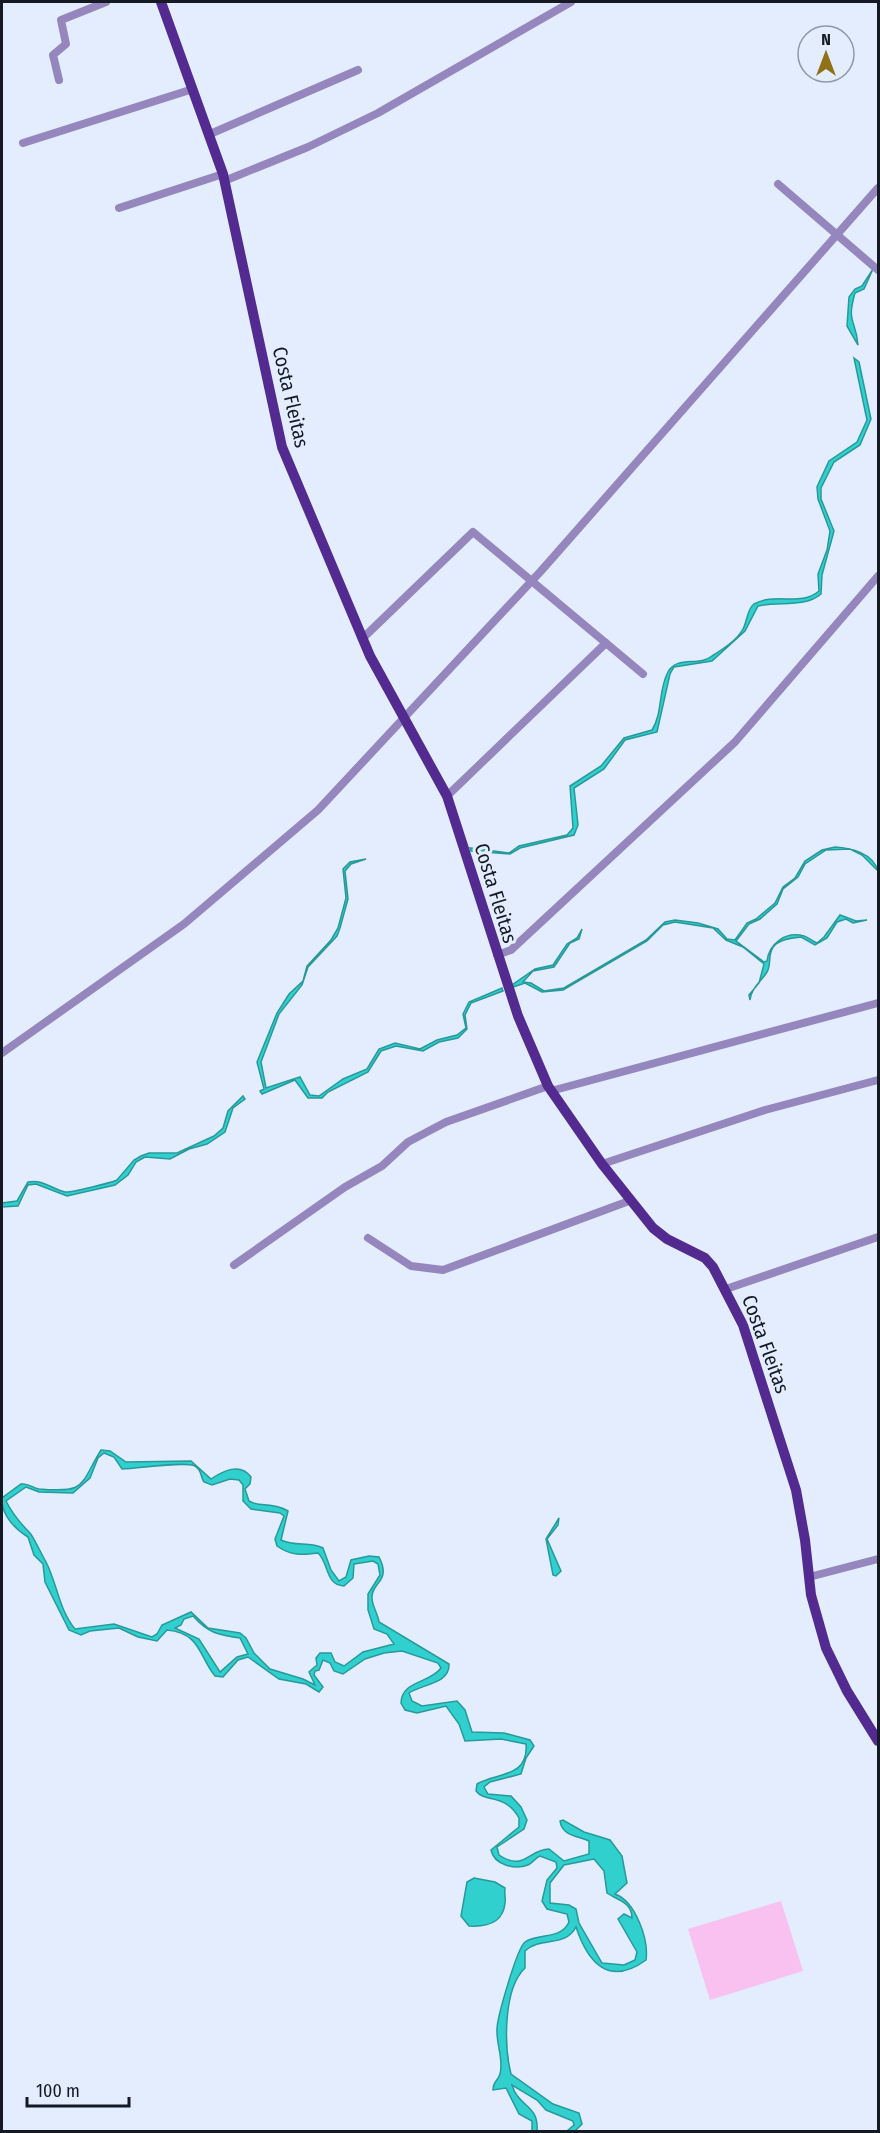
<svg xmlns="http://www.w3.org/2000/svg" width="880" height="2133" font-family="'Fira Sans Condensed',sans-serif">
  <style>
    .pitch { fill: #f8c1ef }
    .water { fill: #30d0ce; stroke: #28999b; stroke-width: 1.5; fill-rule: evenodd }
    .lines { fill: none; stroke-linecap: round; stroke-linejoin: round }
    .minor { stroke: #9686be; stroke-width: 8 }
    .major { stroke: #532b90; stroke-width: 10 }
    .labels { text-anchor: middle; stroke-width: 6; stroke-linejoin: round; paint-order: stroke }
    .street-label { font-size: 20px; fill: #141923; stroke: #e3edfe }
  </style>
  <rect width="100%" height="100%" fill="#e3edfe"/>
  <!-- pitch -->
  <polygon class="pitch" points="781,1901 803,1971 710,2000 688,1929"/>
  <!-- water -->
  <g class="water">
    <path d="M873,269L864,289L855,293C846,324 856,319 858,345L847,326L849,297L855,289L862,286Z"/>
    <path d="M854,358L859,362L871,419L860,445L834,462L821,488V499L834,531L822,575L821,594C805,608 779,601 758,606L745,631L712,661L674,667L670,674L657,732L625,740L604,769L574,788L578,825L574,835L520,848L510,854L471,851L470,848L509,853L519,846L567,835L573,828L570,786L601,766L624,738L652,730C663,713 658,690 668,672C677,655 699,667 712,656C723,649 737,640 743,629C747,622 747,609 754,604C775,592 801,607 819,591L818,574L827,550L830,531L818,499L817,487L829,461L857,442L867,420Z"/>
    <path d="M835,847C851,848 873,853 878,871L862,855L850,849L826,850L805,864L798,877L783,889L777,904L760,919L749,924L736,941L764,962L767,961C769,944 785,931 804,936C808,937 812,941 817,943L824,937L840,915L856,921L867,920L853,923L846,919L837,922L827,938L815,945L801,937C792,938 780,939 774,946C767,954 772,964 767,972C761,982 751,988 750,1000L749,995L759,983L764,964L743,947L726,940L713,928L675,922L663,925L647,941L563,990L542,992L525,983L513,987L512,985L535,969L553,965L567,944L577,938L582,929L579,939L570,943L554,967L533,971L523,982L531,983L544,991L564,988L646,940L665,922L675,920L698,923L718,929L727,939L735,940L747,923L756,919L775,903L783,887L795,878L805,861L822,850Z"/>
    <polygon points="366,859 351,864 345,871 348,899 340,928 337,936 308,967 302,985 279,1014 261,1062 266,1088 300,1077 310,1095 319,1096 343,1079 367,1069 379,1049 395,1043 420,1049 437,1040 457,1035 466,1028 463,1014 469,1002 502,988 503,991 471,1003 465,1015 467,1029 458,1038 439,1042 423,1051 396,1046 381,1051 368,1072 328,1092 322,1098 308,1098 295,1080 262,1094 260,1091 264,1089 257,1062 277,1013 289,994 303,981 307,966 331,940 338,928 346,898 343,869 350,862"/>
    <path d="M243,1096L245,1099L233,1108L225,1132L207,1144L189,1149L170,1159L145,1157L136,1162L128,1175L115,1185L67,1196L36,1184L28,1185L18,1206L2,1207V1203L17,1201L28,1182C43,1179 52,1189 65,1192C70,1193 110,1183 117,1180L134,1160L141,1156L149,1153H177L214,1136L223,1128L228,1111Z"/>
    <path d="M101,1450L110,1451L126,1462L191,1461L211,1479C223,1471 240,1462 251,1477L250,1484L245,1489L249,1501C260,1508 271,1501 288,1511L281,1540C295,1547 310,1541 323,1548L331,1570L339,1581L346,1577L351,1560L369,1556L379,1557C392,1582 371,1582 372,1598C372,1606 378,1614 379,1622L449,1664C450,1684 422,1684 409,1693L412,1701L422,1706L457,1701L465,1710L472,1732L504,1733L530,1740L534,1746L526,1758L521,1774L490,1782L484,1787L488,1794L511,1796L521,1807L527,1820L524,1829L497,1847L499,1855C524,1872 529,1849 549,1849L564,1861L589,1854V1841C578,1836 562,1836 560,1821L563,1820L584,1832L610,1840L622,1856L627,1883L615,1894C635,1901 649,1939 646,1960C609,1987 588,1963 576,1927C565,1948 541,1936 525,1951V1968C503,1989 504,2046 511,2074L553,2104L579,2113L582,2124L575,2131H567L574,2125L573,2121L546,2110L537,2100L512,2085C518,2107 539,2104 537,2131H532V2121L519,2114L506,2088L493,2090C493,2081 498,2081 500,2074C504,2059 496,2044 497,2029C497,2018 517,1948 525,1942C538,1933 561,1940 569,1922L567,1914L547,1909L542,1901L547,1880L557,1868L556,1862L540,1856C535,1858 533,1863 528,1865C515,1870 494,1865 491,1850L519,1827V1818C505,1793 485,1803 476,1791L477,1784C495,1773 529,1778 526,1744L501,1739L465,1741L459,1724L446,1706L417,1713L405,1710L401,1703C402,1680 429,1684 441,1668L438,1663L402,1651L384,1653L365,1659L343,1674L334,1671L330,1663L323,1660L319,1670L315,1671L314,1675L323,1687L319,1692L306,1684L279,1679L248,1657L238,1660L223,1677L215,1676C199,1657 201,1633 167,1630L157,1641L138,1637L119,1628L90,1631L81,1635L69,1630L45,1582L43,1564L34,1555L28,1537C15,1529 1,1515 2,1498L21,1484C29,1483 32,1488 39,1489C87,1493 79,1486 101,1450ZM104,1453L114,1457L122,1469C137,1469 183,1461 195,1466C202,1470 200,1476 204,1482L212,1485L230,1479L239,1480L243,1485V1501L251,1509L280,1513L284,1516L275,1539L277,1546C291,1556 302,1555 318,1553C329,1563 325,1585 344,1586L353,1578L354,1564L373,1561L378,1564L380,1575L368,1594V1610L374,1629L387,1634L394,1644L363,1652L344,1666L335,1662L331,1653H320L316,1658L317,1665L309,1672L315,1685L303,1679L270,1669L254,1653L246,1638L240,1633L208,1628L191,1612L162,1625L157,1634L152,1637L114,1624L75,1629C59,1610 57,1583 46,1562C43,1557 33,1536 30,1533C21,1524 12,1513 6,1501L26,1487L39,1492L73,1493L90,1478L98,1458ZM193,1616C208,1633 218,1635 240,1638L248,1654L237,1657L220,1672L199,1639L175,1628L181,1625L184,1619ZM594,1859L604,1871L607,1893C617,1900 632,1902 632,1918L624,1914L618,1919L637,1952L635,1960L624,1965L602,1963L579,1923L576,1909L569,1905L550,1903V1883L564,1865Z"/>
    <polygon points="559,1518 558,1525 547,1539 561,1571 556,1576 553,1575 546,1539"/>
    <path d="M474,1878L495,1882L505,1888C504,1894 506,1898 505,1903C503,1924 486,1927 469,1926L461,1916L467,1882Z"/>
  </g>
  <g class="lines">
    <!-- minor -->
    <g class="minor">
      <polyline points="59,80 53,55 66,44 61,20 106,2"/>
      <polyline points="210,134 358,70"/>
      <polyline points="23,143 193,89"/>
      <polyline points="224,181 308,147 378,113 571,2"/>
      <polyline points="778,184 878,270"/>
      <polyline points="119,208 223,174"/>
      <polyline points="362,639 473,532 643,674"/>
      <polyline points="447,796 606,643"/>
      <polyline points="497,955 511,950 735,742 878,576"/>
      <polyline points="2,1053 184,924 318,810 541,571 878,188"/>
      <polyline points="551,1091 878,1003"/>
      <polyline points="602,1164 765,1110 878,1080"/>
      <polyline points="368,1238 411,1266 443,1270 629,1201"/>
      <polyline points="234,1265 345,1187 382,1166 408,1142 446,1122 548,1086"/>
      <polyline points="726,1289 878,1237"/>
      <polyline points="809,1577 878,1559"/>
    </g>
    <!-- major -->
    <polyline class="major" points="161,2 223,174 282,447 370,656 447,796 518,1016 548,1086 602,1164 653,1228 667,1239 705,1258 713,1267 743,1325 796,1490 805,1540 811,1595 826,1648 847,1691 878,1741"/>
  </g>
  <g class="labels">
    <!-- street labels -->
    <g class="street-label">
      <text transform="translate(291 397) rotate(77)" y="7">Costa Fleitas</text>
      <text transform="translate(496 893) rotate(73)" y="7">Costa Fleitas</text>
      <text transform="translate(766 1344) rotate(70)" y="7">Costa Fleitas</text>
    </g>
  </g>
  <!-- border -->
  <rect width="880" height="2133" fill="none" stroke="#141923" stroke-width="6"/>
  <!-- north arrow -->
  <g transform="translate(826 54)"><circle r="28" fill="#e3edfe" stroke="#9098a6" stroke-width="1.5"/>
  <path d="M0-4.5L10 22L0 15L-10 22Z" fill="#8f7217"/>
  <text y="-9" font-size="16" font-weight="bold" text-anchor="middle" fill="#141923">N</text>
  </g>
  <!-- scale -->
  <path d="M27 2097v9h102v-9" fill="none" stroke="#141923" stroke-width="3"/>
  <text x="36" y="2097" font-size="18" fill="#141923" stroke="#e3edfe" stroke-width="4.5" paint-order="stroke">100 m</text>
</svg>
